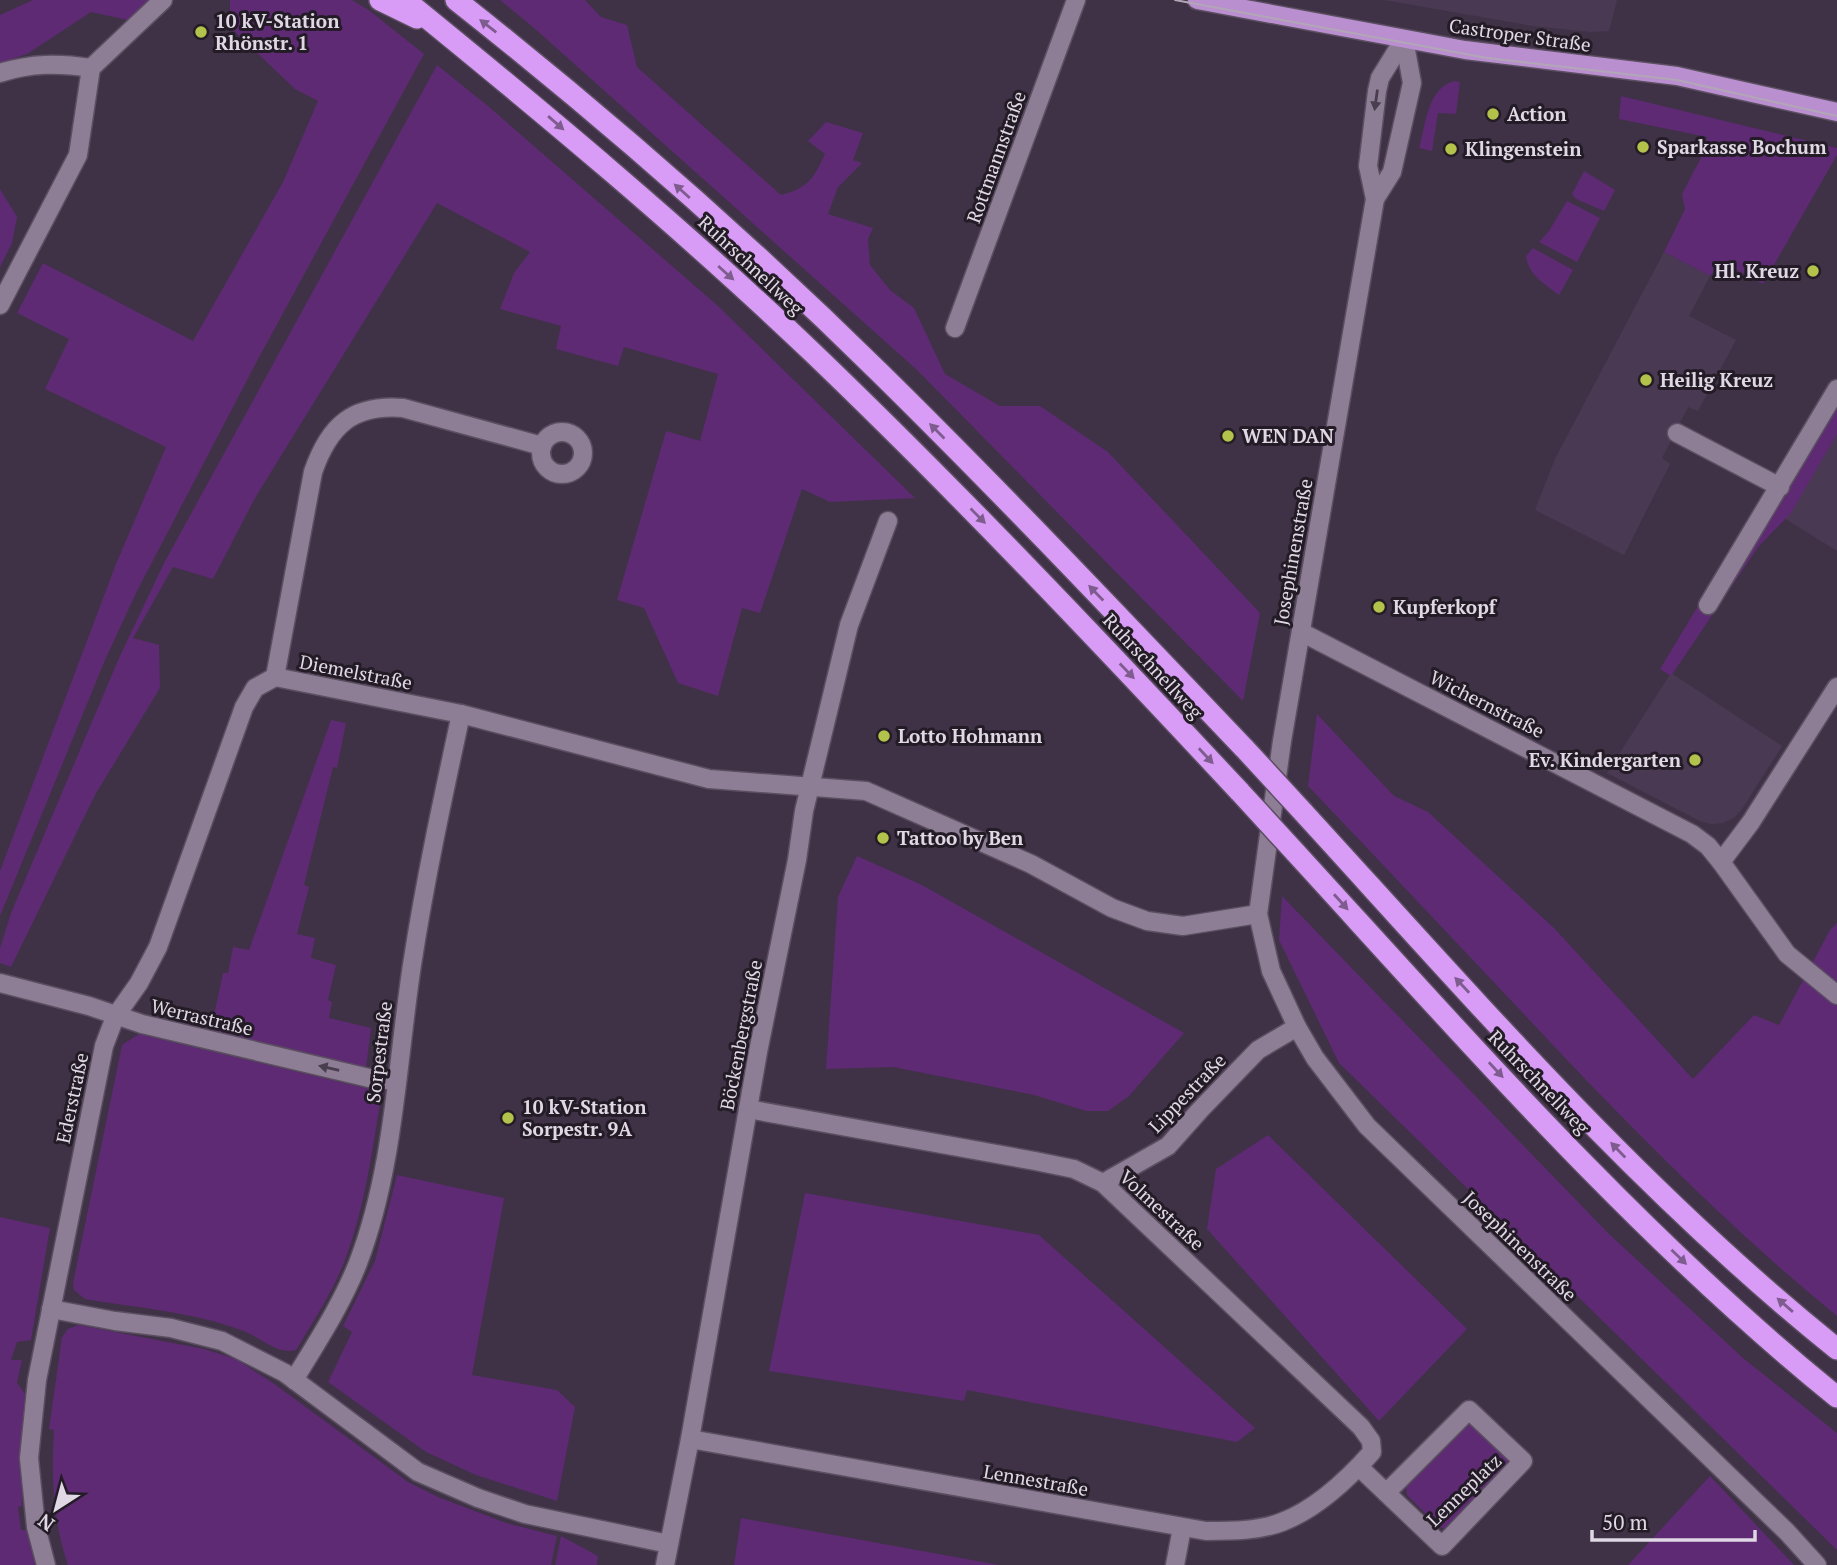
<svg xmlns="http://www.w3.org/2000/svg" width="1837" height="1565" font-family="'PT Serif',serif">
  <style>
    .built { fill: #4a3953 }
    .green { fill: #5d2a73 }
    .lines { fill: none; stroke-linecap: round; stroke-linejoin: round }
    .minor-casing { stroke: #5a4e60; stroke-width: 21 }
    .major-casing { stroke: #5a4e60; stroke-width: 21 }
    .highway-casing { stroke: #5a4e60; stroke-width: 24 }
    .minor { stroke: #8d7d95; stroke-width: 18 }
    .major { stroke: #ba8fcf; stroke-width: 18 }
    .highway { stroke: #d89bf6; stroke-width: 21 }
    .tram { stroke: #b1a7b6; stroke-width: 2 }
    .highway-bridge-casing { stroke: #5a4e60; stroke-width: 24; stroke-linecap: butt }
    .highway-bridge { stroke: #d89bf6; stroke-width: 21 }
    .oneway { fill: #7e5c8e }
    .oneway2 { fill: #483e4d }
    .poi-dot { fill: #b3c24b; stroke: #231c26; stroke-width: 2.5 }
    .labels { text-anchor: middle; stroke-width: 6; stroke-linejoin: round; paint-order: stroke }
    .poi-label { font-size: 19px; font-weight: bold; fill: #e0d8e5; stroke: #231c26; text-anchor: start }
    .street-label { font-size: 19px; fill: #e0d8e5; stroke: #231c26 }
  </style>
  <rect width="100%" height="100%" fill="#3f3246"/>
  <!-- built -->
  <g class="built">
    <polygon points="1384,0 1617,0 1609,31 1591,32 1533,26"/>
    <polygon points="1664,252 1710,276 1689,316 1736,340 1698,411 1688,407 1662,458 1670,464 1624,555 1535,510 1555,459"/>
    <polygon points="1837,403 1837,551 1776,513"/>
    <polygon points="1671,673 1782,746 1742,809 1735,817 1723,823 1711,824 1700,821 1607,773"/>
  </g>
  <!-- green -->
  <g class="green">
    <polygon points="33,0 156,0 137,22 91,12 27,54 0,63 0,15"/>
    <polygon points="230,0 352,0 370,11 424,54 256,363 136,593 105,660 0,916 0,871 116,564 166,447 45,389 69,339 17,313 43,263 193,341 283,182 318,101 295,89 230,27"/>
    <path d="M500,0H585L601,17L627,25L637,67L781,195C808,188 814,178 825,154L808,141L826,122L863,133L853,160L862,163L838,187L828,214L873,228L868,239L870,265L890,290L914,308L945,374L1000,406H1040L1108,452L1260,613L1243,701L916,369L534,28Z"/>
    <polygon points="437,65 488,106 718,306 915,498 830,502 802,489 760,613 742,608 718,696 678,683 644,608 617,600 666,431 700,441 718,374 624,347 618,366 556,349 561,326 500,309 514,273 530,252 437,203 255,498 213,579 173,567 133,638 159,645 160,688 95,795 11,967 0,963 0,948 11,913 119,658 164,563"/>
    <path d="M1454,81L1460,82L1456,114L1438,113L1432,151L1419,148C1426,124 1427,89 1454,81Z"/>
    <polygon points="1621,96 1837,148 1837,155 1763,284 1722,262 1710,276 1664,252 1685,209 1682,194 1706,148 1707,137 1619,119"/>
    <polygon points="1584,171 1615,190 1604,211 1576,199 1572,194"/>
    <polygon points="0,189 17,217 12,243 0,267"/>
    <polygon points="1567,201 1600,218 1577,262 1539,242 1549,231"/>
    <path d="M1533,248L1573,270L1559,295C1545,284 1529,276 1526,256Z"/>
    <polygon points="1837,408 1837,434 1791,513 1759,546 1671,676 1660,669 1701,601 1712,606"/>
    <path d="M1317,714L1394,796L1428,812L1554,928L1693,1079L1754,1015L1779,1025L1830,930L1837,923V1316C1723,1223 1620,1117 1520,1010C1449,935 1379,860 1308,786Z"/>
    <polygon points="331,720 346,723 337,768 333,767 304,885 309,887 297,934 315,938 311,958 336,965 328,1000 332,1002 329,1018 371,1028 366,1068 216,1033 218,1021 213,1020 223,973 228,973 233,947 249,950"/>
    <polygon points="857,856 922,885 1184,1033 1129,1096 1108,1111 1086,1111 1034,1095 893,1067 826,1069 838,897"/>
    <polygon points="1282,896 1608,1233 1743,1358 1837,1433 1837,1550 1339,1063 1279,940"/>
    <path d="M139,1034L382,1092C372,1150 365,1210 343,1265C331,1295 312,1323 296,1350C278,1355 262,1339 246,1332C196,1312 138,1308 85,1299L74,1290L73,1283L122,1045Z"/>
    <polygon points="1268,1135 1467,1329 1379,1421 1207,1229 1216,1169"/>
    <polygon points="397,1175 504,1198 472,1375 557,1390 575,1407 557,1501 476,1475 426,1452 328,1382 352,1332 343,1326 375,1261"/>
    <polygon points="805,1193 1039,1235 1255,1428 1237,1442 967,1390 964,1401 769,1371"/>
    <polygon points="0,1217 50,1228 31,1340 17,1342 11,1360 22,1360 17,1383 25,1394 21,1437 22,1506 18,1507 21,1530 26,1530 35,1565 0,1565"/>
    <path d="M78,1325L204,1349L236,1359L273,1383L408,1482L438,1497L506,1523L557,1536L551,1565H68C53,1522 51,1475 54,1430L49,1429L62,1337L68,1329Z"/>
    <polygon points="1471,1423 1509,1458 1510,1463 1452,1527 1445,1529 1438,1526 1407,1495 1406,1487 1410,1481 1466,1424"/>
    <polygon points="1710,1476 1794,1565 1628,1565"/>
    <polygon points="741,1518 999,1565 734,1565"/>
    <polygon points="561,1536 598,1556 597,1565 555,1565"/>
  </g>
  <g class="lines">
    <!-- minor casing -->
    <g class="minor-casing">
      <g id="minor">
        <polyline points="1404,39 1412,83 1392,172 1375,199 1282,741 1258,914 1271,971 1297,1027 1315,1058 1367,1126 1787,1532 1817,1565"/>
        <path d="M0,73C31,63 59,63 91,68"/>
        <polyline points="1375,199 1368,166 1377,91 1380,78 1404,39"/>
        <polyline points="0,305 78,155 91,68 163,0"/>
        <polyline points="955,328 1076,0"/>
        <circle cx="562" cy="453" r="21"/>
        <polyline points="1677,433 1780,487"/>
        <polyline points="1708,605 1837,389"/>
        <polyline points="1301,632 1692,834 1708,846 1721,862 1751,822 1837,687"/>
        <polyline points="275,677 461,714 709,779 866,791 1031,864 1112,908 1147,921 1183,926 1258,914"/>
        <path d="M275,677L313,472C329,426 352,404 403,408L542,446"/>
        <polyline points="1721,862 1787,954 1837,995"/>
        <polyline points="0,983 89,1006 142,1024 369,1078 396,1081"/>
        <polyline points="1103,1183 1168,1146 1200,1110 1258,1050 1297,1027"/>
        <polyline points="51,1309 115,1321 171,1328 222,1341 285,1373 418,1472 478,1498 525,1514 669,1544"/>
        <path d="M294,1380C317,1342 342,1304 358,1263C394,1169 397,1063 412,965C425,880 443,797 461,714"/>
        <path d="M690,1439L1206,1531C1231,1531 1259,1531 1282,1522C1316,1509 1348,1479 1372,1452L1371,1441L1361,1427L1103,1183L1074,1169L1035,1161L748,1109"/>
        <polyline points="1359,1467 1442,1546 1523,1461 1469,1410 1386,1493"/>
        <polyline points="46,1565 36,1527 29,1458 37,1380 104,1046 115,1017 139,983 158,947 244,707 255,688 275,677"/>
        <polyline points="665,1565 690,1439 758,1052 797,860 804,811 849,625 888,521"/>
        <polyline points="1175,1565 1182,1528"/>
      </g>
    </g>
    <!-- major casing -->
    <g class="major-casing">
      <polyline id="major" points="1197,0 1465,50 1677,76 1837,112"/>
    </g>
    <!-- highway casing -->
    <g class="highway-casing">
      <g id="highway">
        <polyline points="380,0 417,18"/>
        <path d="M405,0C544,113 682,228 812,352C960,494 1100,642 1240,792"/>
        <path d="M456,0C603,116 745,240 879,372C1004,495 1124,622 1245,749"/>
        <path d="M1303,812C1473,998 1640,1191 1837,1349"/>
        <path d="M1295,852C1468,1041 1638,1236 1837,1397"/>
      </g>
    </g>
    <!-- minor -->
    <use href="#minor" class="minor"/>
    <!-- major -->
    <use href="#major" class="major"/>
    <!-- highway -->
    <use href="#highway" class="highway"/>
    <!-- tram -->
    <polyline class="tram" points="1175,0 1487,58 1677,80 1837,116"/>
    <!-- highway-bridge casing -->
    <g class="highway-bridge-casing">
      <g id="highway-bridge">
        <polyline points="1245,749 1303,812"/>
        <polyline points="1240,792 1295,852"/>
      </g>
    </g>
    <!-- highway-bridge -->
    <use href="#highway-bridge" class="highway-bridge"/>
  </g>
  <!-- one-way arrows -->
  <defs><path id="oneway-solid" d="M-6-.8H1V-3.2L6.5 0L1 3.2V.8H-6Z" transform="scale(1.75)"/></defs>
  <g class="oneway">
    <use href="#oneway-solid" transform="translate(488 26) rotate(-142)"/>
    <use href="#oneway-solid" transform="translate(556 123) rotate(41)"/>
    <use href="#oneway-solid" transform="translate(682 191) rotate(-138)"/>
    <use href="#oneway-solid" transform="translate(726 273) rotate(42)"/>
    <use href="#oneway-solid" transform="translate(937 431) rotate(-135)"/>
    <use href="#oneway-solid" transform="translate(978 516) rotate(45)"/>
    <use href="#oneway-solid" transform="translate(1096 593) rotate(-134)"/>
    <use href="#oneway-solid" transform="translate(1127 671) rotate(46)"/>
    <use href="#oneway-solid" transform="translate(1206 756) rotate(47)"/>
    <use href="#oneway-solid" transform="translate(1341 902) rotate(48)"/>
    <use href="#oneway-solid" transform="translate(1462 985) rotate(-133)"/>
    <use href="#oneway-solid" transform="translate(1496 1070) rotate(47)"/>
    <use href="#oneway-solid" transform="translate(1618 1150) rotate(-134)"/>
    <use href="#oneway-solid" transform="translate(1679 1257) rotate(44)"/>
    <use href="#oneway-solid" transform="translate(1785 1305) rotate(-139)"/>
  </g>
  <g class="oneway2">
    <use href="#oneway-solid" transform="translate(1376 100) rotate(98)"/>
    <use href="#oneway-solid" transform="translate(329 1068) rotate(-167)"/>
  </g>
  <!-- markers -->
  <g class="poi-dot">
    <circle cx="201" cy="32" r="7"/>
    <circle cx="1493" cy="114" r="7"/>
    <circle cx="1643" cy="147" r="7"/>
    <circle cx="1451" cy="149" r="7"/>
    <circle cx="1813" cy="271" r="7"/>
    <circle cx="1646" cy="380" r="7"/>
    <circle cx="1228" cy="436" r="7"/>
    <circle cx="1379" cy="607" r="7"/>
    <circle cx="884" cy="736" r="7"/>
    <circle cx="1695" cy="760" r="7"/>
    <circle cx="883" cy="838" r="7"/>
    <circle cx="508" cy="1118" r="7"/>
  </g>
  <g class="labels">
    <!-- poi labels -->
    <g class="poi-label">
      <text x="215" y="28">10 kV-Station<tspan x="215" dy="22">Rhönstr. 1</tspan></text>
      <text x="1507" y="121">Action</text>
      <text x="1657" y="154">Sparkasse Bochum</text>
      <text x="1465" y="156">Klingenstein</text>
      <text x="1799" y="278" text-anchor="end">Hl. Kreuz</text>
      <text x="1660" y="387">Heilig Kreuz</text>
      <text x="1242" y="443">WEN DAN</text>
      <text x="1393" y="614">Kupferkopf</text>
      <text x="898" y="743">Lotto Hohmann</text>
      <text x="1681" y="767" text-anchor="end">Ev. Kindergarten</text>
      <text x="897" y="845">Tattoo by Ben</text>
      <text x="522" y="1114">10 kV-Station<tspan x="522" dy="22">Sorpestr. 9A</tspan></text>
    </g>
    <!-- street labels -->
    <g class="street-label">
      <text transform="translate(1520 35) rotate(8)" y="7">Castroper Straße</text>
      <text transform="translate(996 157) rotate(-70)" y="7">Rottmannstraße</text>
      <text transform="translate(751 265) rotate(43)" y="7">Ruhrschnellweg</text>
      <text transform="translate(1293 552) rotate(-80)" y="7">Josephinenstraße</text>
      <text transform="translate(1153 666) rotate(47)" y="7">Ruhrschnellweg</text>
      <text transform="translate(356 672) rotate(11)" y="7">Diemelstraße</text>
      <text transform="translate(1487 704) rotate(27)" y="7">Wichernstraße</text>
      <text transform="translate(202 1017) rotate(13)" y="7">Werrastraße</text>
      <text transform="translate(741 1035) rotate(-79)" y="7">Böckenbergstraße</text>
      <text transform="translate(379 1052) rotate(-83)" y="7">Sorpestraße</text>
      <text transform="translate(1539 1082) rotate(46)" y="7">Ruhrschnellweg</text>
      <text transform="translate(1187 1093) rotate(-46)" y="7">Lippestraße</text>
      <text transform="translate(72 1098) rotate(-78)" y="7">Ederstraße</text>
      <text transform="translate(1162 1210) rotate(43)" y="7">Volmestraße</text>
      <text transform="translate(1520 1246) rotate(44)" y="7">Josephinenstraße</text>
      <text transform="translate(1036 1480) rotate(10)" y="7">Lennestraße</text>
      <text transform="translate(1464 1490) rotate(-44)" y="7">Lenneplatz</text>
    </g>
  </g>
  <!-- north arrow -->
  <g transform="translate(56 1509) rotate(216)" stroke="#231c26" stroke-width="5" paint-order="stroke">
  <path d="M0-5L12 26L0 18L-12 26Z" fill="#e0d8e5"/>
  <text y="-10" font-size="19" font-weight="bold" text-anchor="middle" fill="#e0d8e5">N</text>
  </g>
  <!-- scale -->
  <path d="M1592 1530v10h163v-10" fill="none" stroke="#e0d8e5" stroke-width="3.5"/>
  <text x="1602" y="1530" font-size="21" fill="#e0d8e5" stroke="#231c26" stroke-width="5" paint-order="stroke">50 m</text>
</svg>
